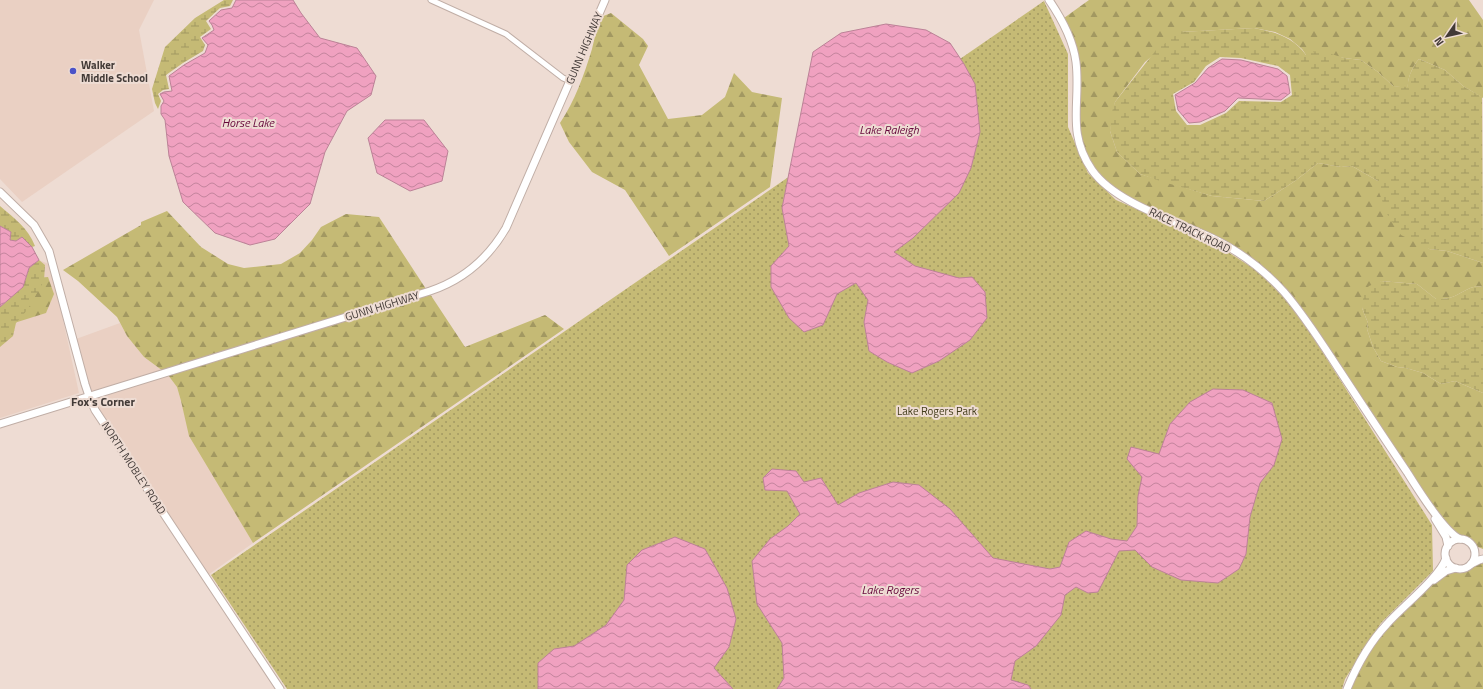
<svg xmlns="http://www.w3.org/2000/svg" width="1483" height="689" font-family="'Titillium Web',sans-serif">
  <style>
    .built { fill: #ead0c3 }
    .green { fill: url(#green-dots) }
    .forest { fill: url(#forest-firs) }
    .wetland { fill: url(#wetland-marsh); fill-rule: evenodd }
    .water { fill: url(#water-waves); stroke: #bc8297 }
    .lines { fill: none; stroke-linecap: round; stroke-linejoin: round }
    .street-casing { stroke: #c0aea6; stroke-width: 7 }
    .secondary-casing { stroke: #c0aea6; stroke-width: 9 }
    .street { stroke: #fff; stroke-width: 5 }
    .secondary { stroke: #fff; stroke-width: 7 }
    .poi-dot { fill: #4b52c8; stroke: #eedcd3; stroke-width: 1.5 }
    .labels { text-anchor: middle; stroke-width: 4; stroke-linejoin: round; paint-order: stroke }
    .street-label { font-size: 11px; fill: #423a37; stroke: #eedcd3 }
    .poi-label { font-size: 11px; font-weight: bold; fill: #423a37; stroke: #eedcd3; text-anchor: start }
    .park-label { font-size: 11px; fill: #433d1b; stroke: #eedcd3 }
    .water-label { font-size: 12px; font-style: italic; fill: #66083b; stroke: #eedcd3 }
    .neighbourhood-label { font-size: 12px; font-weight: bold; fill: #423a37; stroke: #eedcd3 }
  </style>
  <defs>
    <pattern id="green-dots" width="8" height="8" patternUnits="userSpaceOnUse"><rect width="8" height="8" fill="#c5ba75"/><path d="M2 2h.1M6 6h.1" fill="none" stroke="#a29861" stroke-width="1.8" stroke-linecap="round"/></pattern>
    <pattern id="forest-firs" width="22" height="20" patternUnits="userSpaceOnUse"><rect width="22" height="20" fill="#c5ba75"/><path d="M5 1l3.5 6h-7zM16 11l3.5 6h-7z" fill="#a29861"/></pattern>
    <pattern id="wetland-marsh" width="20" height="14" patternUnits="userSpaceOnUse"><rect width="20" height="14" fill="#c5ba75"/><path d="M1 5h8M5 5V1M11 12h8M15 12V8" fill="none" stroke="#a29861"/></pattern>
    <pattern id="water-waves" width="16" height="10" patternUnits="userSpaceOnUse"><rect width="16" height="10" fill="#f0a1c0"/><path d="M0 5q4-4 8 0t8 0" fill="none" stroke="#c4849d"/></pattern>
  </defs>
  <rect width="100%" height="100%" fill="#eedcd3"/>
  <!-- built -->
  <g class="built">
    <polygon points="0,0 154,0 139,30 154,111 22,202 0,179"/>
    <polygon points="39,260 51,265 79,393 0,418 0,307 8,301 29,268"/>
    <polygon points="120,323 127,336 144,357 163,371 91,393 76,339"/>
    <polygon points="168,375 177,387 181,401 190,436 253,543 208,575 98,408 93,398"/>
  </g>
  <!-- green -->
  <polygon class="green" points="1044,1 1068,54 1068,127 1088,173 1116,200 1214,243 1259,272 1296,310 1432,525 1433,571 1381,623 1345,679 1342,689 287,689 211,575"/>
  <!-- forest -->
  <g class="forest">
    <path d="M1089,0H1469L1483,20V98L1463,86L1445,70L1419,59C1413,66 1407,78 1408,88L1393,86L1378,72L1361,60L1344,58L1331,55H1306L1302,49L1290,39L1275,32L1254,28L1181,32L1145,62L1115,102L1110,131L1117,152L1140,174L1212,196L1264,201L1295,181L1318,163L1341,167L1352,166L1378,181L1429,249L1447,251L1483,263V287C1472,283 1459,296 1449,298C1445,299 1440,299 1436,299L1417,284L1381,281L1362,308L1368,323L1367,329L1373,347L1381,361L1397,367L1406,368L1423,373L1441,384L1455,381L1483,393V549L1478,547L1470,539L1455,533L1430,501L1312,323L1293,298L1214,236L1134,200L1110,185L1098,173L1089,158L1080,137L1073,38L1064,18Z"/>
    <path d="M611,13L643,39L648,46L639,65L668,119L702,115L725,97L734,73L752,92L782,98L770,187L669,256L625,190L592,172L569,142L560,123C575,101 584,75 592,49C595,37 596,29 601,17Z"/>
    <polygon points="167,211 201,247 228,264 244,268 281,264 300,253 312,240 321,227 346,214 379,217 426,289 163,371 144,357 127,336 117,317 78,281 63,270 141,225 141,222"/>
    <polygon points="48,277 54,294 46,313 11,324 35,278"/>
    <polygon points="430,294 465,347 545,315 564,329 253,543 189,436 181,401 177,387 168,375"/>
    <polygon points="1483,562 1483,689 1350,689 1365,657 1379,637 1423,592 1448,573 1455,571 1465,571 1477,563"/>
  </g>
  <!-- wetland -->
  <g class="wetland">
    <polygon points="224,0 233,0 230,6 220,8 206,21 211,29 200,37 205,45 203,51 183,63 166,75 169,89 163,90 158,94 161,101 158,109 155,103 152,89 165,47 195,18"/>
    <path d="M1254,28C1275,32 1293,37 1306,55L1319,50L1344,58L1361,60L1378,72L1393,86L1408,87C1407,78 1413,66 1419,59L1445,70L1463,86L1482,97L1483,263L1447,251L1429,249L1401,235L1387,214L1376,184L1378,181L1352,166L1341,167L1318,163L1295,181L1264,201L1212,196L1160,181L1140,174L1117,152L1110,131L1111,115L1115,102L1156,50L1180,32ZM1220,57L1241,58L1278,66L1290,75L1292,95L1281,102L1239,101L1226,113L1200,125H1187L1176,111L1173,94L1194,82L1206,66Z"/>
    <path d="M0,206C14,218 28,228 35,246L32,247L22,237L16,241L10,240L11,232L0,226Z"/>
    <polygon points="39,260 45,265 44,281 37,293 28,309 16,323 13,336 0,347 0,307 23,287 29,268"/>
    <path d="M1381,281L1417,284L1436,299C1440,299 1445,299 1449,298C1459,296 1472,283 1483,287V393L1455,381L1441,384L1423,373L1406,368L1397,367L1381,361L1373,347L1367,329L1368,323L1362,308L1364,291L1369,286Z"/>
  </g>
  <!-- water -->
  <g class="water">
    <polygon points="236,0 293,0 301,13 320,38 357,48 376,76 371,95 347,111 325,152 310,204 275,239 250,245 215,233 183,202 169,156 165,120 161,114 161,106 164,101 160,94 164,92 172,91 169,76 184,65 205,53 208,45 202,38 214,30 212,25 209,21 221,10 232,8"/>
    <polygon points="886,24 926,30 950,43 964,64 975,84 980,132 971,168 959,193 913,238 894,252 915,266 959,278 972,277 985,292 987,318 970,340 939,361 912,373 887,362 869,351 864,322 868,300 856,283 837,294 823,325 804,332 789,318 771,287 771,266 789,246 782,208 813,52 841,33"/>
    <polygon points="1222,59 1241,60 1278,69 1287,76 1290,93 1281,100 1238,98 1225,111 1200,122 1189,123 1178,110 1175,95 1195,83 1208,68"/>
    <polygon points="385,120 424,120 448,151 442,181 410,191 377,173 368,138"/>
    <polygon points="0,226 11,232 10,240 16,241 22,237 32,247 39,260 29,268 23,287 0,307"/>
    <polygon points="1213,389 1243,390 1272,403 1282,439 1274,465 1260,483 1250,517 1246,554 1239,569 1218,583 1181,580 1152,567 1135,550 1119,551 1098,592 1088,593 1076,587 1065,595 1061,615 1036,646 1015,661 1011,680 1028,685 1031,689 777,689 784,678 782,643 757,604 752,561 770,539 788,526 800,514 787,491 765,490 763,478 772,469 796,471 804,482 821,478 838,505 859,493 893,482 919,485 950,509 993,558 1050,569 1060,567 1069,542 1086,531 1111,539 1127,541 1137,526 1138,496 1142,477 1127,459 1131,447 1159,454 1170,424 1190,402"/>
    <polygon points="675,537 705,549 727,588 736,619 729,647 714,668 733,689 538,689 538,663 554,649 574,646 606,625 624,600 627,565 642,550"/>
  </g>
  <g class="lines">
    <!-- street casing -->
    <g class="street-casing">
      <polyline id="street" points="431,0 506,34 563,78 570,81"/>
    </g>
    <!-- secondary casing -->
    <g class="secondary-casing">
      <g id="secondary">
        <path d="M1049,0C1062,19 1073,39 1076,62C1081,103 1066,132 1092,170C1115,203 1176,221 1212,238C1239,251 1264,270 1284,292C1304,315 1321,342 1338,368C1361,403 1384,438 1407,472C1417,488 1444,532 1460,539"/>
        <polyline points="0,192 34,225 49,251 85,384 89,396 95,410 280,689"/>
        <path d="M0,424L430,291C463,280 489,257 506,228L605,0"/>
        <polyline points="1435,519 1446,537 1448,546"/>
        <circle cx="1460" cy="554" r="15"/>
        <polyline points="1471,564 1479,560 1483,559"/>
        <polyline points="1434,580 1446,571 1456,568"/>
        <path d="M1347,689C1357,665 1369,643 1387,624C1401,608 1441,576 1446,558"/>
      </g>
    </g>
    <!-- street -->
    <use href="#street" class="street"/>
    <!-- secondary -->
    <use href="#secondary" class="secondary"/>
  </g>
  <!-- markers -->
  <circle class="poi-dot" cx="73" cy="71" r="4"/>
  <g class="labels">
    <!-- street labels -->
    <g class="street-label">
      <text transform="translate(584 48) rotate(-67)" y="4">GUNN HIGHWAY</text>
      <text transform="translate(1190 230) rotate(26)" y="4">RACE TRACK ROAD</text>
      <text transform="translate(382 306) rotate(-17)" y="4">GUNN HIGHWAY</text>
      <text transform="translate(134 468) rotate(57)" y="4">NORTH MOBLEY ROAD</text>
    </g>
    <!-- poi labels -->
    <g class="poi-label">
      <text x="81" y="69">Walker<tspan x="81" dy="13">Middle School</tspan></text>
    </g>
    <!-- park labels -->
    <g class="park-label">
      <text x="937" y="415">Lake Rogers Park</text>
    </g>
    <!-- water labels -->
    <g class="water-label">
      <text x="248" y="127">Horse Lake</text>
      <text x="889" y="134">Lake Raleigh</text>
      <text x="890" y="594">Lake Rogers</text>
    </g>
    <!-- neighbourhood labels -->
    <g class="neighbourhood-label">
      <text x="103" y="406">Fox's Corner</text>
    </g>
  </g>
  <!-- north arrow -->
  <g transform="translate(1447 36) rotate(236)" stroke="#eedcd3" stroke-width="3" paint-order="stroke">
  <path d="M0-3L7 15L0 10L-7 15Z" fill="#423a37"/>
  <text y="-6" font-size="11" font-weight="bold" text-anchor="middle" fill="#423a37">N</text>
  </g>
</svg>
